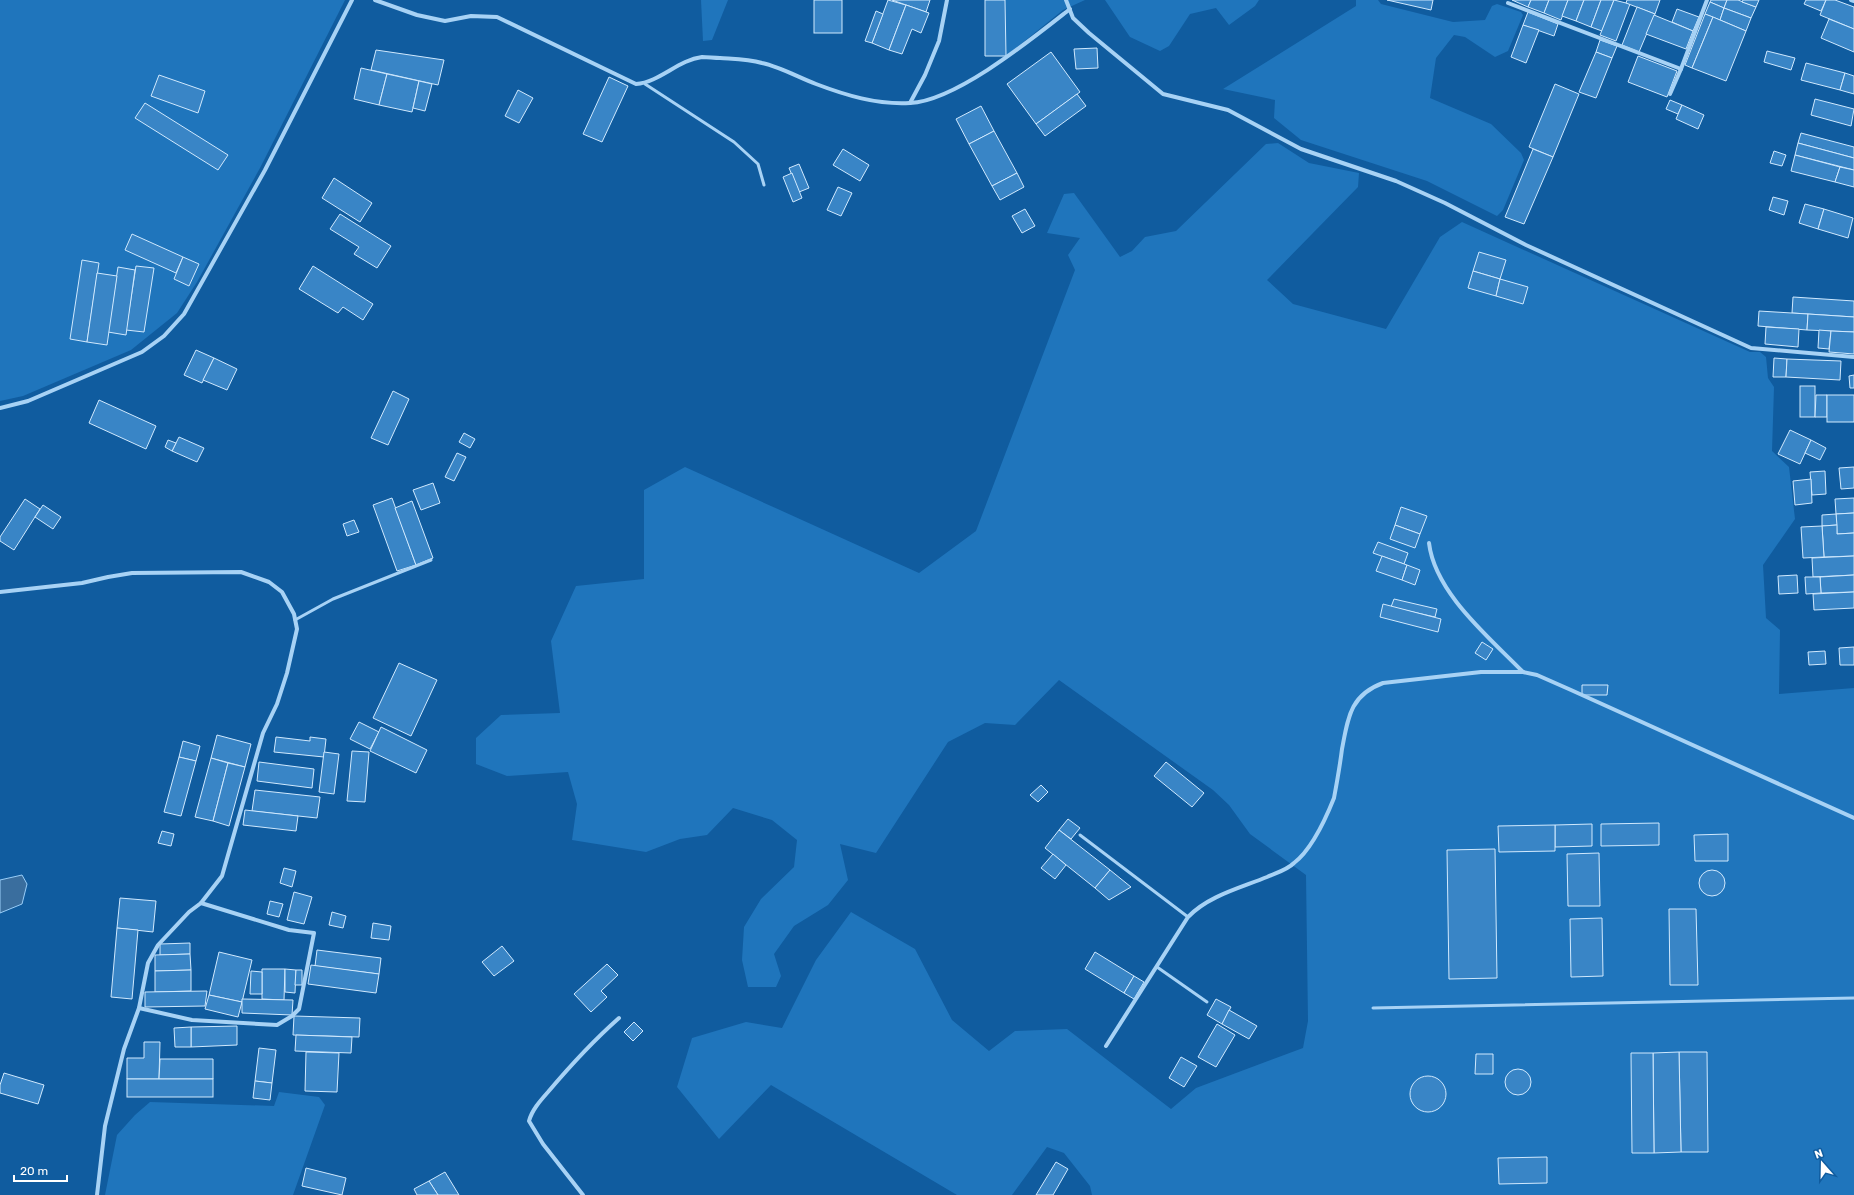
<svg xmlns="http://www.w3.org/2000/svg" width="1854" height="1195" font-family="Rubik,sans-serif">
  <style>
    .green { fill: #1f75bc }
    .water { fill: #3a6e9e; stroke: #99cef8 }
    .building { fill: #3985c6; stroke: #d0e9fe }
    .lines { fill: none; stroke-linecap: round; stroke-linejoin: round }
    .lane { stroke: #a7d2f5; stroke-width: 3 }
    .street { stroke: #a7d2f5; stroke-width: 4 }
  </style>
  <rect width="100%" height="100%" fill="#105c9f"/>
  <!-- green -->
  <g class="green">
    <polygon points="0,0 345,0 260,168 197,282 177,313 131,350 23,396 0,401"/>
    <polygon points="701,0 728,0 712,40 703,41"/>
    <polygon points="1005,0 1085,0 1063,10 1006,56"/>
    <polygon points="1105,0 1259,0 1255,6 1229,25 1216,8 1190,14 1169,46 1160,51 1130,37"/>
    <polygon points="1356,0 1378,0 1381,4 1453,22 1485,20 1492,6 1497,4 1521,12 1523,15 1508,51 1495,57 1465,37 1454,35 1436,58 1430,98 1491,124 1521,153 1524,160 1503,210 1497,216 1427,181 1301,140 1274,118 1275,100 1223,89 1356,6"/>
    <polygon points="1278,143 1309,163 1359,173 1358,187 1267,280 1293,304 1386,329 1440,237 1462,222 1750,352 1760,352 1766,357 1768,378 1774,387 1772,451 1789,467 1795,519 1763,565 1766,618 1780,630 1779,694 1854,688 1854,1195 1092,1195 1090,1186 1064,1153 1047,1147 1012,1195 957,1195 771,1085 719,1139 677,1087 692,1038 746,1022 782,1028 816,960 851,912 915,949 952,1020 989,1051 1015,1031 1067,1029 1171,1109 1196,1088 1303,1048 1308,1021 1306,875 1250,834 1229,805 1213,790 1059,680 1015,725 985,723 948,742 876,853 840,844 848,880 828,905 794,926 774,954 781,976 776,987 748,987 742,960 744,927 761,899 794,867 797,840 772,820 733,808 707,835 680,839 646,852 572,840 577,804 568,772 507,776 476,764 476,738 501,715 560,713 551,641 576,586 644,579 644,490 685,467 919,573 976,531 1075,270 1068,255 1080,238 1047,233 1064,194 1074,193 1120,257 1132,251 1145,237 1176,231 1266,144"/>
    <polygon points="279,1092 319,1097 325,1105 293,1195 105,1195 117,1135 135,1115 150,1102 274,1106"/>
  </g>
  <!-- water -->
  <polygon class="water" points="22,875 27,884 22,904 0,913 0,880"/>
  <!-- building -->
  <g class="building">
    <rect x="814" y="0" width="28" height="33"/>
    <polygon points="888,0 906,5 889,50 872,43"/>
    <polygon points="892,0 930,0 926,12"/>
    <polygon points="985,0 1005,0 1006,56 985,56"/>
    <polygon points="1387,0 1433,0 1431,10"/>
    <polygon points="1512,0 1531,0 1528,7"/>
    <polygon points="1531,0 1549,0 1544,13 1528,7"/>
    <polygon points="1549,0 1568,0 1561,20 1544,13"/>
    <polygon points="1568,0 1584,0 1576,21 1562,16"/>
    <polygon points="1584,0 1601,0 1591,27 1576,21"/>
    <polygon points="1601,0 1614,0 1602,31 1591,27"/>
    <polygon points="1614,0 1630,4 1616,41 1600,35"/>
    <polygon points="1627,0 1660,0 1655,14 1626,3"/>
    <polygon points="1711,0 1727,0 1724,8 1710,2"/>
    <polygon points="1727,0 1738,0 1756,7 1751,18 1724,8"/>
    <polygon points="1743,0 1759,0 1756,7 1742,2"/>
    <polygon points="1806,0 1826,0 1821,11 1804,4"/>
    <polygon points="1826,0 1835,0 1854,7 1854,29 1820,15"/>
    <polygon points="1710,2 1724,8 1720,20 1705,14"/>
    <polygon points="906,5 929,13 921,33 912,29 902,54 889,50"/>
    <polygon points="1637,7 1655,14 1639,52 1622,45"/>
    <polygon points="1724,8 1751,18 1746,31 1720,20"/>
    <polygon points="1677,9 1699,17 1693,31 1672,22"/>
    <polygon points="876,11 883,14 872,43 865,41"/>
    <polygon points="1528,12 1558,24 1554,36 1523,25"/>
    <polygon points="1705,14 1713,17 1692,68 1685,65"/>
    <polygon points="1654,15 1693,31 1686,49 1646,34"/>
    <polygon points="1713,17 1746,31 1726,81 1692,68"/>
    <polygon points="1829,19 1854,29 1854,52 1821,38"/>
    <polygon points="1523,25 1539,30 1526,63 1511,57"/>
    <polygon points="1600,40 1617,46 1612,58 1596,52"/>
    <polygon points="1097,48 1098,68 1076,69 1074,49"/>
    <polygon points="376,50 444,60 438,85 371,70"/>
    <polygon points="1767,51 1795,58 1791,70 1764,62"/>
    <polygon points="1051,52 1080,92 1036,124 1007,84"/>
    <polygon points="1596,52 1612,58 1596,98 1579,92"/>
    <polygon points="1638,56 1677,71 1667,97 1628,82"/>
    <polygon points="1806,63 1845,73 1840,90 1801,80"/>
    <polygon points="361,68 387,74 379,105 354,99"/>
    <polygon points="1845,73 1854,76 1854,94 1840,90"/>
    <polygon points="387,74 419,81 412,112 379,105"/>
    <polygon points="159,75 205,91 198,113 151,96"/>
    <polygon points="609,77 628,86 602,142 583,134"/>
    <polygon points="419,81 432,84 425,111 413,108"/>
    <polygon points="1555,84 1579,94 1553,157 1529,147"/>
    <polygon points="518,90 533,98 519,123 505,116"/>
    <polygon points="1077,94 1086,106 1045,136 1036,124"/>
    <polygon points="1815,99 1854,109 1851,126 1811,115"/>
    <polygon points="1670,100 1682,105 1678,114 1666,109"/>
    <polygon points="145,103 228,155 218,170 135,118"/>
    <polygon points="1682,105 1704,115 1698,129 1676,119"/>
    <polygon points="981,106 994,131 969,144 956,119"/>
    <polygon points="994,131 1017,173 992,186 969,144"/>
    <polygon points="1801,133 1854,147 1854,158 1798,143"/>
    <polygon points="1798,143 1854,158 1854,170 1795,155"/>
    <polygon points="843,149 869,165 860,181 833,165"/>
    <polygon points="1533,149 1553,157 1524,224 1505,217"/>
    <polygon points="1774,151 1786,155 1782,166 1770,163"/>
    <polygon points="1795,155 1840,167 1835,182 1791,171"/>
    <polygon points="799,164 809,188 799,192 789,168"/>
    <polygon points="1840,167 1854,170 1854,187 1835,182"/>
    <polygon points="792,173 802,198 793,202 783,177"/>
    <polygon points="1017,173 1024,187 1000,200 992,186"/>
    <polygon points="334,178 372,203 360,222 322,198"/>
    <polygon points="838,187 852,193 841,216 827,210"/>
    <polygon points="1773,197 1788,201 1784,215 1769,210"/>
    <polygon points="1805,204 1824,209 1818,229 1799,223"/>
    <polygon points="1025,209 1035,226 1022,233 1012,216"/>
    <polygon points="1824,209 1853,218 1848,238 1818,229"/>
    <polygon points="340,214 391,246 377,268 354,254 359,247 330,229"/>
    <polygon points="132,234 183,257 176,273 125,250"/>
    <polygon points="1479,252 1506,260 1500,279 1473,271"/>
    <polygon points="183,257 199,264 189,286 174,279"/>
    <polygon points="82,260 99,263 87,342 70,339"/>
    <polygon points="136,266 154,268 144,332 126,330"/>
    <polygon points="313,266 373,304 363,320 343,307 338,313 299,289"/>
    <polygon points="118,267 135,270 126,335 108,332"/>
    <polygon points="1473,271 1500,279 1496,296 1468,288"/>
    <polygon points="97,273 117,276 107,345 87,342"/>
    <polygon points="1500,279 1528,287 1523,304 1496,296"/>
    <polygon points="1793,297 1854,301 1854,317 1792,313"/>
    <polygon points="1759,311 1808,314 1807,330 1758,326"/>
    <polygon points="1808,314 1854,317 1854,332 1807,330"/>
    <polygon points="1766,327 1799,329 1798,347 1765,344"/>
    <polygon points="1819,330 1831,331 1829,349 1818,348"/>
    <polygon points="1831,331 1854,332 1854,354 1829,352"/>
    <polygon points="196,350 214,358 202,383 184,375"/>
    <polygon points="214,358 237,369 227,390 203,380"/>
    <polygon points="1774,358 1787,359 1786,377 1773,377"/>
    <polygon points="1787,359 1841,361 1840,380 1786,377"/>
    <polygon points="1854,375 1854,388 1850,388 1849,376"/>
    <rect x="1800" y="386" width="15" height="31"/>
    <polygon points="393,391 409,399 388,445 371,438"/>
    <polygon points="1816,395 1827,395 1827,417 1815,417"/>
    <rect x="1827" y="395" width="27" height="27"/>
    <polygon points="99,400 156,426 146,449 89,423"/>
    <polygon points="1790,430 1811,440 1800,464 1778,454"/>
    <polygon points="464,433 475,439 470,448 459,442"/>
    <polygon points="179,437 204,448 197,462 172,451"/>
    <polygon points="168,440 176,443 172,451 165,447"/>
    <polygon points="1811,440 1826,448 1820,460 1805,453"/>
    <polygon points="457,453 466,457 454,481 445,477"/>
    <polygon points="1854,467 1854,488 1841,489 1839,468"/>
    <polygon points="1825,471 1826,494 1812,495 1810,472"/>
    <polygon points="1811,479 1812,503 1795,505 1793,481"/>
    <polygon points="433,483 440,503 421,510 413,490"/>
    <polygon points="392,498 416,565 397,571 373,505"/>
    <polygon points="1854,498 1854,513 1836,514 1835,499"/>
    <polygon points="25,499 40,509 14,550 0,541 0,537"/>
    <polygon points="412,501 433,558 416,565 395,508"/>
    <polygon points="43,505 61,517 53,529 35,517"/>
    <polygon points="1401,507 1427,516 1420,534 1395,525"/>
    <polygon points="1854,513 1854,533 1837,534 1836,514"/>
    <polygon points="1836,514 1837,525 1822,526 1822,515"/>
    <polygon points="354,520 359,532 347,536 343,524"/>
    <polygon points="1395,525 1420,534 1415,548 1390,539"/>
    <polygon points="1837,525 1837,534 1854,533 1854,556 1824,557 1822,526"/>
    <polygon points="1822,526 1824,557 1803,558 1801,527"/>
    <polygon points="1378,542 1408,553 1404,564 1373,553"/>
    <polygon points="1382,556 1407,565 1402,580 1376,571"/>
    <polygon points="1854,556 1854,575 1813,577 1812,558"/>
    <polygon points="1407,565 1420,570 1415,585 1402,580"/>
    <polygon points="1797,575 1798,593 1779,594 1778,576"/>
    <polygon points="1854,575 1854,592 1821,593 1820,577"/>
    <polygon points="1805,577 1820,577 1821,593 1806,594"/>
    <polygon points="1854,592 1854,608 1814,610 1813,594"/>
    <polygon points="1394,599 1437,609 1435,617 1391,607"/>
    <polygon points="1383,604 1441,619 1438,632 1380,617"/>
    <polygon points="1482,642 1493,649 1486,660 1475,653"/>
    <polygon points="1854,647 1854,665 1840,665 1839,648"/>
    <polygon points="1825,651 1826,664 1809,665 1808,652"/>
    <polygon points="399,663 437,680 411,736 373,718"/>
    <polygon points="1582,685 1608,685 1607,695 1582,695"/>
    <polygon points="359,722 379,732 370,749 350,739"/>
    <polygon points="381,727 427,750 416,773 370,751"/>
    <polygon points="217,735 251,744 245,767 211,758"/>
    <polygon points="276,737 310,741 310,737 326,739 324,757 274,752"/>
    <polygon points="183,741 200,746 196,761 179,757"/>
    <polygon points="352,751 369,752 365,802 347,801"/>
    <polygon points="324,752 339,754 334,794 319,792"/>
    <polygon points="179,757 196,761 181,816 164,812"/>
    <polygon points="211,758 228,763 213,821 195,817"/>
    <polygon points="259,762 314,769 312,788 257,781"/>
    <polygon points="1166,762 1204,793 1192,807 1154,776"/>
    <polygon points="228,763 245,767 229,826 213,821"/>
    <polygon points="1041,785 1048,792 1038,802 1030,795"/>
    <polygon points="255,790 320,797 317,818 252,811"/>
    <polygon points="245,810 298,816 296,831 243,825"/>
    <polygon points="1068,819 1080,828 1071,839 1059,830"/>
    <polygon points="1659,823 1659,845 1601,846 1601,824"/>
    <polygon points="1592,824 1592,846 1555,847 1555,825"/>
    <polygon points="1555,825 1555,851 1499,852 1498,826"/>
    <polygon points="1059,830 1110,870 1095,888 1045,848"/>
    <polygon points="162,831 174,834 171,846 158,843"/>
    <polygon points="1728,834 1728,861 1695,861 1694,835"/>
    <polygon points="1495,849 1497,978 1449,979 1447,850"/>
    <polygon points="1599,853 1600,906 1568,906 1567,854"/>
    <polygon points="1053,854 1066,865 1055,879 1041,868"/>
    <polygon points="284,868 296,871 292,887 280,883"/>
    <polygon points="1110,870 1131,887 1109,900 1095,888"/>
    <circle cx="1712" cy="883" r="13"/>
    <polygon points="294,892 312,897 304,924 287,920"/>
    <polygon points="120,898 156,901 153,932 117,928"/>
    <polygon points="270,901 283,904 279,917 267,914"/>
    <polygon points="1669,909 1696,909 1698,985 1670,985"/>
    <polygon points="332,912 346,916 343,928 329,925"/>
    <polygon points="1602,918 1603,976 1571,977 1570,919"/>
    <polygon points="373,923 391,926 389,940 371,938"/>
    <polygon points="117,928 138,930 132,999 111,997"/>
    <polygon points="190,943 190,954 160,955 160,944"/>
    <polygon points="502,946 514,961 494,976 482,962"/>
    <polygon points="317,950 381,958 379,974 315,966"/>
    <polygon points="219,952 252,960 242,1002 209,995"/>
    <polygon points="1095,952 1134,976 1124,993 1085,969"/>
    <polygon points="190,954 191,970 155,971 155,955"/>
    <polygon points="607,964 618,975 601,991 607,997 591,1012 574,994"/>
    <polygon points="311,965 379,974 376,993 308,984"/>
    <polygon points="262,969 285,969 284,1000 262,999"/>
    <polygon points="285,969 296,970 295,993 285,992"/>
    <polygon points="191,970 191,991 155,992 155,971"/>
    <polygon points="296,970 302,970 302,985 295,985"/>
    <polygon points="251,971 262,972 262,994 250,994"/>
    <polygon points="1134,976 1144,982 1134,999 1124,993"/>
    <polygon points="207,991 205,1006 145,1007 145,992"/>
    <polygon points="209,995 242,1002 238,1017 205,1009"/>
    <polygon points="242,999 293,1000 292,1015 242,1013"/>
    <polygon points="1216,999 1231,1007 1222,1024 1207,1015"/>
    <polygon points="1229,1010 1257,1026 1249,1039 1222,1024"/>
    <polygon points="294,1016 360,1018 359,1037 293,1035"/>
    <polygon points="634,1022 643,1031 633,1041 624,1032"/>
    <polygon points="1217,1024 1235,1035 1216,1067 1198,1057"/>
    <polygon points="237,1026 237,1045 191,1047 191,1027"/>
    <polygon points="191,1027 191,1047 175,1047 174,1028"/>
    <polygon points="296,1035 352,1037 351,1053 295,1051"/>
    <polygon points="144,1042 160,1042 159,1079 127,1079 127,1058 144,1058"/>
    <polygon points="259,1048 276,1050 272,1083 255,1081"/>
    <polygon points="306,1052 339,1053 337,1092 305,1091"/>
    <polygon points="1679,1052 1707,1052 1708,1152 1681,1152"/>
    <polygon points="1679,1052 1681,1152 1654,1153 1653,1053"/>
    <polygon points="1631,1053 1653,1053 1654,1153 1632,1153"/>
    <polygon points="1476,1054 1493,1054 1493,1074 1475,1074"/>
    <polygon points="1181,1057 1197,1066 1184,1087 1169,1078"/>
    <polygon points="160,1059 213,1059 213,1079 159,1079"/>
    <circle cx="1518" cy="1082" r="13"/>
    <polygon points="4,1073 44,1085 38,1104 0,1093 0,1085"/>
    <circle cx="1428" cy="1094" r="18"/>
    <rect x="127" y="1079" width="86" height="18"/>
    <polygon points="255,1081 272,1083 270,1100 253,1098"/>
    <polygon points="1547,1157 1547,1183 1499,1184 1498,1158"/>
    <polygon points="1056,1162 1068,1169 1053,1195 1036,1195"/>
    <polygon points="306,1168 346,1178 342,1195 302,1186"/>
    <polygon points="445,1172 459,1195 438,1195 429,1181"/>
    <polygon points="429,1181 438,1195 417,1195 414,1189"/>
  </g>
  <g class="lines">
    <!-- lane -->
    <g class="lane">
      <polyline points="645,84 734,142 758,164 764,185"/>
      <polyline points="295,620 333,599 431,560"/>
      <polyline points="1080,835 1188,917"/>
      <polyline points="1157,967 1207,1002"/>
      <polyline points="1373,1008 1854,998"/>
    </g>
    <!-- street -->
    <g class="street">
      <path d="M375,0L417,15L445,21L471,16L497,17L636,84C660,82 678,60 702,57C708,57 714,58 720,58C734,59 748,59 762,63C780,67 798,77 816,84C845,95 877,105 910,103C956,101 1033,38 1070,9"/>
      <polyline points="1066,0 1073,18 1089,33 1163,94 1228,110 1301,149 1396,181 1445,203 1526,245 1751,348 1854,357"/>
      <polyline points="1851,0 1854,1"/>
      <polyline points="1508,3 1681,69"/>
      <polyline points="1670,94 1681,69 1707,0"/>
      <polyline points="910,103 925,75 939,41 947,0"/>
      <polyline points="0,408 28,401 142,352 164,336 184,314 265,170 352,0"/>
      <path d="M1429,543C1435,593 1489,637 1523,672"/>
      <polyline points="0,592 82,583 108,577 132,573 241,572 269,582 282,592 294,614 297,629 287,673 277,704 263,733 222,876 201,903 189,912 158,945 148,963 139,1008 124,1049 105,1126 97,1195"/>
      <polyline points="139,1008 192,1020 277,1025 292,1016 299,1009 314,933 289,930 201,903"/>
      <path d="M1106,1046L1188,917C1208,896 1240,888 1267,877C1276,873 1287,870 1294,863C1311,850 1326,818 1334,798C1337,782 1340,765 1342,749C1348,718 1350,695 1383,683L1481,672H1523L1537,675L1571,690L1854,818"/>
      <path d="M583,1195L543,1144L529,1121C532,1110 540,1101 548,1092C570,1066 593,1041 619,1018"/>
    </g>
  </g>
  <!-- north arrow -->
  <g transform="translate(1822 1163) rotate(340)" stroke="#105c9f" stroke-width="3" paint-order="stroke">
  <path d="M0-3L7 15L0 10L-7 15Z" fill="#ffffff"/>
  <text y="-6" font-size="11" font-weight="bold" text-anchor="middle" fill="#ffffff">N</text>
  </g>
  <!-- scale -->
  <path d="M14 1175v6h53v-6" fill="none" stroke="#ffffff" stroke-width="2"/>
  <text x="20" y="1175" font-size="12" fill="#ffffff" stroke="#105c9f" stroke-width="3" paint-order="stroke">20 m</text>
</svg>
